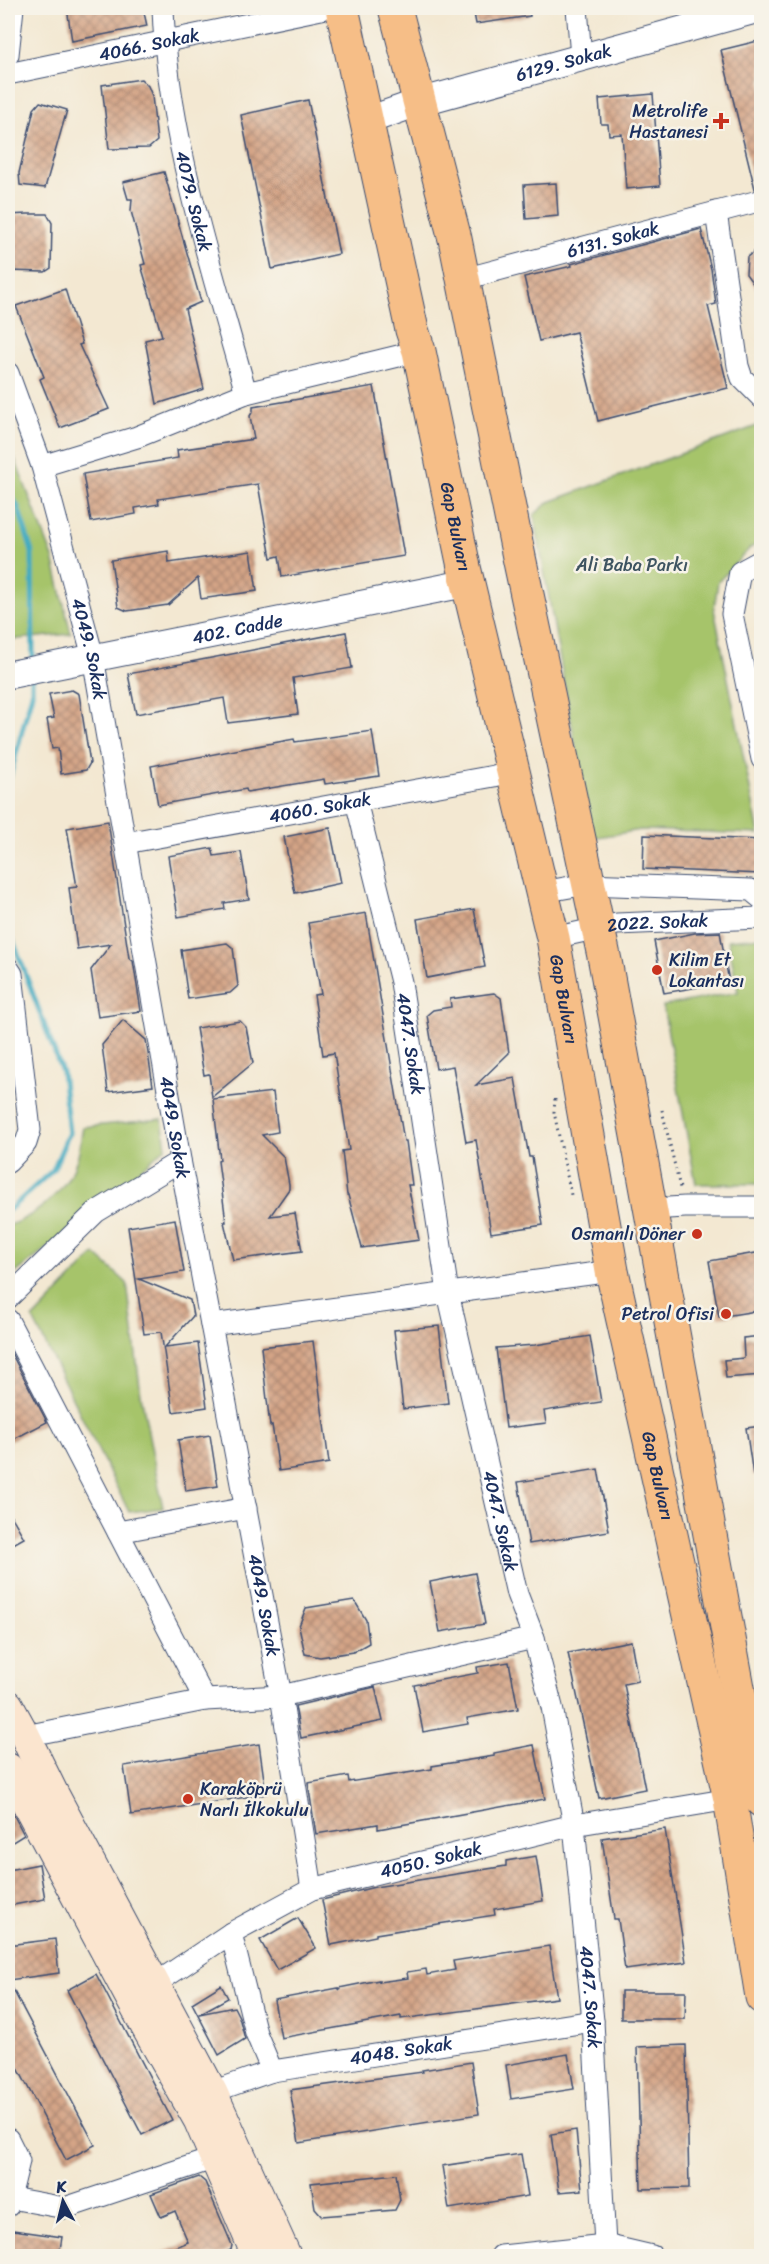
<svg xmlns="http://www.w3.org/2000/svg" width="769" height="2264" font-family="Sriracha,sans-serif">
  <style>
    .park { fill: #a6c46b; stroke: #607a64; stroke-width: 1.5 }
    .lines { fill: none; stroke-linecap: round; stroke-linejoin: round }
    .stream { stroke: #41aac1; stroke-width: 5 }
    .building { fill: url(#building-cross-hatch) }
    .minor-casing { stroke: #3b4b6f; stroke-width: 23 }
    .tertiary-casing { stroke: #3b4b6f; stroke-width: 29 }
    .secondary-casing { stroke: #3b4b6f; stroke-width: 32 }
    .trunk-casing { stroke: #3b4b6f; stroke-width: 35 }
    .path { stroke: #3b4b6f; stroke-width: 3; stroke-dasharray: 1.5 4.5; stroke-linecap: butt }
    .minor { stroke: #fff; stroke-width: 21 }
    .tertiary { stroke: #fff; stroke-width: 27 }
    .secondary { stroke: #fbe5cf; stroke-width: 30 }
    .trunk { stroke: #f6be87; stroke-width: 33 }
    .poi-dot { fill: #c8321e; stroke: #f7f3e8; stroke-width: 2 }
    .labels { text-anchor: middle; stroke-width: 5; stroke-linejoin: round; paint-order: stroke }
    .street-label { font-size: 18px; fill: #1b2f5e; stroke: #f7f3e8 }
    .poi-label { font-size: 18px; fill: #1b2f5e; stroke: #f7f3e8; text-anchor: end }
    .park-label { font-size: 18px; fill: #3e5461; stroke: #f7f3e8 }
  </style>
  <defs>
    <pattern id="building-cross-hatch" width="8" height="8" patternUnits="userSpaceOnUse" patternTransform="scale(1.5)"><rect width="8" height="8" fill="#d4a486"/><path d="M0 0l8 8M0 8l8-8" fill="none" stroke="#ab8671"/></pattern>
  </defs>
  <rect width="100%" height="100%" fill="#f7f3e8"/>
  <filter id="ink" filterUnits="userSpaceOnUse"><feTurbulence type="fractalNoise" baseFrequency=".0167" numOctaves="2"/><feDisplacementMap in="SourceGraphic" scale="12" xChannelSelector="R" yChannelSelector="G"/><feConvolveMatrix kernelMatrix="1 2 1 2 8 2 1 2 1" color-interpolation-filters="sRGB"/></filter>
  <filter id="wash" filterUnits="userSpaceOnUse"><feTurbulence type="fractalNoise" baseFrequency=".008" numOctaves="4" result="noise"/><feDisplacementMap in="SourceGraphic" scale="24" xChannelSelector="R" yChannelSelector="G"/><feGaussianBlur stdDeviation="1.35" result="paint"/><feColorMatrix in="noise" values="0 0 0 0 0 0 0 0 0 0 0 0 0 0 0 0 0 1.4 0 .05"/><feComposite in="paint" operator="in"/></filter>
  <g filter="url(#wash)">
    <rect width="100%" height="100%" fill="#f3e8d2"/>
    <!-- park -->
    <g class="park">
      <polygon points="757,426 762,435 761,542 750,548 718,582 714,609 759,834 641,830 592,838 534,515 549,502"/>
      <polygon points="8,441 53,558 71,634 8,640"/>
      <polygon points="761,937 761,1184 696,1184 663,1006 738,992 728,940"/>
      <path d="M162,1119L166,1147L63,1236L8,1279V1226C37,1215 67,1191 77,1159C80,1149 81,1137 83,1127Z"/>
      <polygon points="95,1254 127,1283 141,1395 163,1508 129,1512 33,1319"/>
    </g>
    <g class="lines">
      <!-- stream -->
      <g class="stream">
        <polyline points="8,490 18,507 32,552 33,663"/>
        <polyline points="8,784 32,693 32,678"/>
        <polyline points="8,927 62,1072 69,1133 53,1170 8,1211"/>
      </g>
    </g>
    <g id="blocks">
      <!-- building -->
      <g class="building">
        <polygon points="67,8 143,8 147,26 72,41"/>
        <polygon points="473,8 529,8 530,16 476,24"/>
        <polygon points="762,40 762,188 755,189 721,50"/>
        <polygon points="141,79 148,86 152,96 157,141 149,148 109,149 102,85"/>
        <polygon points="653,94 660,186 626,189 622,134 609,135 608,124 601,124 599,99"/>
        <polygon points="308,100 339,254 272,269 241,115"/>
        <polygon points="40,102 67,110 45,188 20,185 19,173 34,109"/>
        <polygon points="164,172 201,302 185,309 204,389 157,404 145,340 162,336 141,265 145,264 131,211 132,199 128,199 123,182"/>
        <polygon points="556,183 558,216 526,219 524,185"/>
        <polygon points="28,214 47,214 52,223 51,268 45,272 8,271 8,215"/>
        <polygon points="701,229 711,269 716,304 708,306 728,388 598,421 576,332 539,341 524,277 572,266 571,264"/>
        <polygon points="762,246 762,296 746,274 747,257"/>
        <polygon points="65,289 82,344 79,345 109,409 60,428 40,379 44,377 16,306"/>
        <polygon points="374,386 404,556 282,577 279,556 271,558 258,484 158,499 159,504 135,508 136,514 91,522 83,474 178,458 177,450 254,439 250,416 253,411 253,407"/>
        <polygon points="168,551 169,563 251,551 257,591 201,599 198,578 168,605 127,611 118,607 111,560"/>
        <polygon points="346,632 352,668 293,678 298,714 228,723 224,698 136,714 128,674"/>
        <polygon points="72,690 79,694 90,763 86,770 61,774 58,748 52,749 47,719 54,718 49,694"/>
        <polygon points="372,731 379,776 325,784 324,779 247,792 246,789 158,805 151,766 294,739 295,742"/>
        <polygon points="108,821 129,958 133,961 141,1011 98,1017 91,970 111,944 77,949 69,888 77,887 67,828"/>
        <polygon points="330,828 341,883 295,893 284,837"/>
        <polygon points="644,835 762,840 761,874 643,869"/>
        <polygon points="212,848 214,856 241,852 249,899 224,903 225,909 178,917 168,856"/>
        <polygon points="474,909 485,967 427,978 417,919"/>
        <polygon points="366,913 404,1141 406,1141 412,1185 408,1185 419,1240 362,1248 348,1195 347,1195 342,1151 349,1150 334,1053 323,1055 314,995 321,994 308,923"/>
        <polygon points="720,932 729,982 664,993 654,941 695,933"/>
        <polygon points="227,943 233,948 238,986 230,993 188,999 181,950"/>
        <polygon points="494,993 501,998 509,1053 476,1085 515,1078 529,1157 532,1157 543,1225 491,1233 476,1140 466,1142 453,1066 436,1069 427,1015 433,1010 451,1007 450,999"/>
        <polygon points="123,1020 146,1040 153,1086 108,1092 102,1045"/>
        <polygon points="240,1021 246,1027 253,1063 212,1097 209,1074 204,1075 196,1028"/>
        <polygon points="273,1092 278,1132 262,1135 284,1157 289,1184 289,1189 270,1216 295,1213 302,1251 233,1260 224,1222 226,1222 218,1161 220,1160 213,1099"/>
        <polygon points="175,1219 184,1272 139,1279 190,1300 193,1316 165,1347 198,1343 207,1407 173,1412 161,1332 144,1334 128,1227"/>
        <polygon points="762,1252 762,1310 719,1317 709,1261"/>
        <polygon points="439,1326 448,1403 403,1409 394,1330"/>
        <polygon points="590,1336 601,1402 544,1411 546,1423 506,1428 496,1348 535,1345"/>
        <polygon points="762,1336 762,1375 726,1378 724,1360 744,1358 743,1338"/>
        <polygon points="313,1341 329,1463 279,1471 272,1425 270,1426 261,1347"/>
        <polygon points="8,1347 47,1422 8,1442"/>
        <polygon points="762,1426 762,1474 753,1475 746,1428"/>
        <polygon points="210,1435 218,1486 186,1491 178,1440"/>
        <polygon points="598,1469 609,1531 529,1544 518,1482"/>
        <polygon points="8,1510 24,1538 8,1547"/>
        <polygon points="475,1573 485,1624 440,1632 430,1582"/>
        <polygon points="354,1600 366,1620 369,1643 353,1652 320,1657 305,1654 299,1626 306,1608"/>
        <polygon points="631,1641 638,1681 624,1684 645,1789 599,1798 568,1653"/>
        <polygon points="509,1662 518,1709 467,1718 468,1724 423,1732 414,1685 478,1673 477,1667"/>
        <polygon points="375,1687 383,1721 301,1738 295,1706"/>
        <polygon points="259,1744 266,1794 131,1815 124,1766"/>
        <polygon points="534,1745 545,1799 378,1829 378,1824 316,1834 308,1783 348,1776 349,1782 432,1769 432,1766 494,1756 494,1753"/>
        <polygon points="8,1804 24,1835 8,1845"/>
        <polygon points="665,1829 686,1962 625,1970 618,1919 614,1919 602,1838"/>
        <polygon points="536,1856 543,1901 494,1909 495,1915 376,1934 376,1936 331,1945 322,1900 375,1887 506,1866 506,1861"/>
        <polygon points="39,1864 45,1899 8,1906 8,1870"/>
        <polygon points="298,1918 316,1948 277,1970 260,1940"/>
        <polygon points="55,1939 59,1973 8,1980 95,2145 66,2160 8,2049 8,1945"/>
        <polygon points="549,1946 557,1998 401,2019 401,2016 281,2038 274,2000 338,1988 340,1990 339,1988 379,1980 379,1982 408,1978 407,1972 426,1969 427,1975 455,1970 453,1961"/>
        <polygon points="96,1974 172,2120 142,2135 67,1990"/>
        <polygon points="221,1985 228,1998 199,2014 234,2007 239,2017 245,2039 219,2055 192,2003"/>
        <polygon points="621,1991 686,1991 685,2019 621,2019"/>
        <polygon points="686,2045 689,2188 641,2189 637,2047"/>
        <polygon points="568,2054 574,2089 511,2099 506,2065"/>
        <polygon points="471,2062 479,2114 299,2143 290,2090 423,2072 422,2070"/>
        <polygon points="576,2130 582,2190 559,2192 551,2134"/>
        <polygon points="521,2154 528,2196 449,2209 442,2166"/>
        <polygon points="396,2174 400,2200 395,2210 322,2216 315,2208 311,2183"/>
        <polygon points="199,2177 205,2182 232,2245 231,2250 218,2256 154,2256 188,2242 175,2211 161,2217 151,2194"/>
        <polygon points="13,2230 62,2237 59,2256 8,2256"/>
      </g>
    </g>
  </g>
  <g filter="url(#ink)">
    <use href="#blocks" fill-opacity="0" stroke="#3b4b6f" stroke-width="1.5"/>
    <g class="lines">
      <!-- minor casing -->
      <g class="minor-casing">
        <g id="minor">
          <path id="s1" d="M163,8C167,136 212,268 246,393"/>
          <polyline points="577,8 581,57"/>
          <polyline points="8,55 13,8"/>
          <path id="s2" d="M8,74L326,8"/>
          <polyline points="716,212 738,366 742,378 762,398"/>
          <path id="s3" d="M464,279L762,200"/>
          <path id="s4" d="M8,373L42,466L93,657L181,1165L281,1696L312,1889"/>
          <polyline points="42,466 137,437 246,393 419,351"/>
          <polyline points="762,560 740,572 732,614 762,759"/>
          <path id="s5" d="M356,801L401,982L448,1293L517,1594L534,1638L552,1707L574,1825L593,2021L605,2245"/>
          <path id="s6" d="M125,843L494,776L514,771"/>
          <polyline points="542,892 587,884 751,890 762,899"/>
          <path id="s7" d="M553,938L617,924L760,918L762,914"/>
          <polyline points="8,968 12,974 30,1130 26,1143 8,1162"/>
          <polyline points="651,1209 685,1207 762,1207"/>
          <polyline points="8,1298 96,1212 180,1161"/>
          <polyline points="8,1320 205,1700"/>
          <polyline points="211,1325 612,1271"/>
          <polyline points="118,1532 246,1508"/>
          <polyline points="25,1736 205,1700 281,1696 534,1638"/>
          <polyline points="231,1933 256,2033 272,2071"/>
          <path id="s8" d="M155,1984L231,1933L312,1889L574,1825L730,1799"/>
          <path id="s9" d="M212,2092L272,2071L593,2021"/>
          <polyline points="8,2139 19,2161 8,2206"/>
          <polyline points="11,2198 65,2208 215,2158"/>
          <polyline points="501,2256 605,2245 652,2256"/>
        </g>
      </g>
      <!-- tertiary casing -->
      <g class="tertiary-casing">
        <g id="tertiary">
          <path id="s10" d="M366,121L420,102L762,8"/>
          <path id="s11" d="M8,675L468,583"/>
        </g>
      </g>
      <!-- secondary casing -->
      <g class="secondary-casing">
        <g id="secondary">
          <polyline points="8,1705 25,1736 53,1793 212,2092 286,2256"/>
          <polyline points="8,1768 146,2027 199,2121 257,2256"/>
        </g>
      </g>
      <!-- trunk casing -->
      <g class="trunk-casing">
        <g id="trunk">
          <path id="s12" d="M342,8L412,330L419,351L464,567L553,938L612,1271L730,1799L762,1997"/>
          <polyline points="395,8 455,239 519,557 605,961 741,1704 762,1801"/>
        </g>
      </g>
      <!-- path -->
      <g class="path">
        <polyline points="555,1099 554,1112 571,1195"/>
        <polyline points="662,1110 680,1188"/>
      </g>
      <!-- minor -->
      <use href="#minor" class="minor"/>
      <!-- tertiary -->
      <use href="#tertiary" class="tertiary"/>
      <!-- secondary -->
      <use href="#secondary" class="secondary"/>
      <!-- trunk -->
      <use href="#trunk" class="trunk"/>
    </g>
  </g>
  <!-- markers -->
  <g class="poi-dot">
    <path d="M718 112h6v6h6v6h-6v6h-6v-6h-6v-6h6z"/>
    <circle cx="657" cy="970" r="6"/>
    <circle cx="697" cy="1234" r="6"/>
    <circle cx="726" cy="1314" r="6"/>
    <circle cx="188" cy="1799" r="6"/>
  </g>
  <g class="labels">
    <!-- street labels -->
    <g class="street-label">
      <text dy="6" stroke="none"><textPath href="#s2" startOffset="144">4066. Sokak</textPath></text>
      <text dy="6" stroke="none"><textPath href="#s10" startOffset="206">6129. Sokak</textPath></text>
      <text dy="6" stroke="none"><textPath href="#s1" startOffset="196">4079. Sokak</textPath></text>
      <text dy="6" stroke="none"><textPath href="#s3" startOffset="154">6131. Sokak</textPath></text>
      <text dy="6" stroke="none"><textPath href="#s12" startOffset="531">Gap Bulvarı</textPath></text>
      <text dy="6" stroke="none"><textPath href="#s11" startOffset="234">402. Cadde</textPath></text>
      <text dy="6" stroke="none"><textPath href="#s4" startOffset="288">4049. Sokak</textPath></text>
      <text dy="6" stroke="none"><textPath href="#s6" startOffset="198">4060. Sokak</textPath></text>
      <text dy="6" stroke="none"><textPath href="#s7" startOffset="106">2022. Sokak</textPath></text>
      <text dy="6" stroke="none"><textPath href="#s12" startOffset="1016">Gap Bulvarı</textPath></text>
      <text dy="6" stroke="none"><textPath href="#s5" startOffset="249">4047. Sokak</textPath></text>
      <text dy="6" stroke="none"><textPath href="#s4" startOffset="774">4049. Sokak</textPath></text>
      <text dy="6" stroke="none"><textPath href="#s12" startOffset="1502">Gap Bulvarı</textPath></text>
      <text dy="6" stroke="none"><textPath href="#s5" startOffset="735">4047. Sokak</textPath></text>
      <text dy="6" stroke="none"><textPath href="#s4" startOffset="1260">4049. Sokak</textPath></text>
      <text dy="6" stroke="none"><textPath href="#s8" startOffset="306">4050. Sokak</textPath></text>
      <text dy="6" stroke="none"><textPath href="#s5" startOffset="1221">4047. Sokak</textPath></text>
      <text dy="6" stroke="none"><textPath href="#s9" startOffset="194">4048. Sokak</textPath></text>
    </g>
    <!-- poi labels -->
    <g class="poi-label">
      <text x="708" y="117">Metrolife<tspan x="708" dy="21">Hastanesi</tspan></text>
      <text x="669" y="966" text-anchor="start">Kilim Et<tspan x="669" dy="21">Lokantası</tspan></text>
      <text x="685" y="1240">Osmanlı Döner</text>
      <text x="714" y="1320">Petrol Ofisi</text>
      <text x="200" y="1795" text-anchor="start">Karaköprü<tspan x="200" dy="21">Narlı İlkokulu</tspan></text>
    </g>
    <!-- park labels -->
    <g class="park-label">
      <text x="632" y="571">Ali Baba Parkı</text>
    </g>
  </g>
  <!-- margin -->
  <rect width="769" height="2264" fill="none" stroke="#f7f3e8" stroke-width="30"/>
  <!-- north arrow -->
  <g transform="translate(63 2201) rotate(353)" stroke="#f7f3e8" stroke-width="4.5" paint-order="stroke">
  <path d="M0-4.5L10 22L0 15L-10 22Z" fill="#1b2f5e"/>
  <text y="-9" font-size="16" font-weight="bold" text-anchor="middle" fill="#1b2f5e">K</text>
  </g>
</svg>
